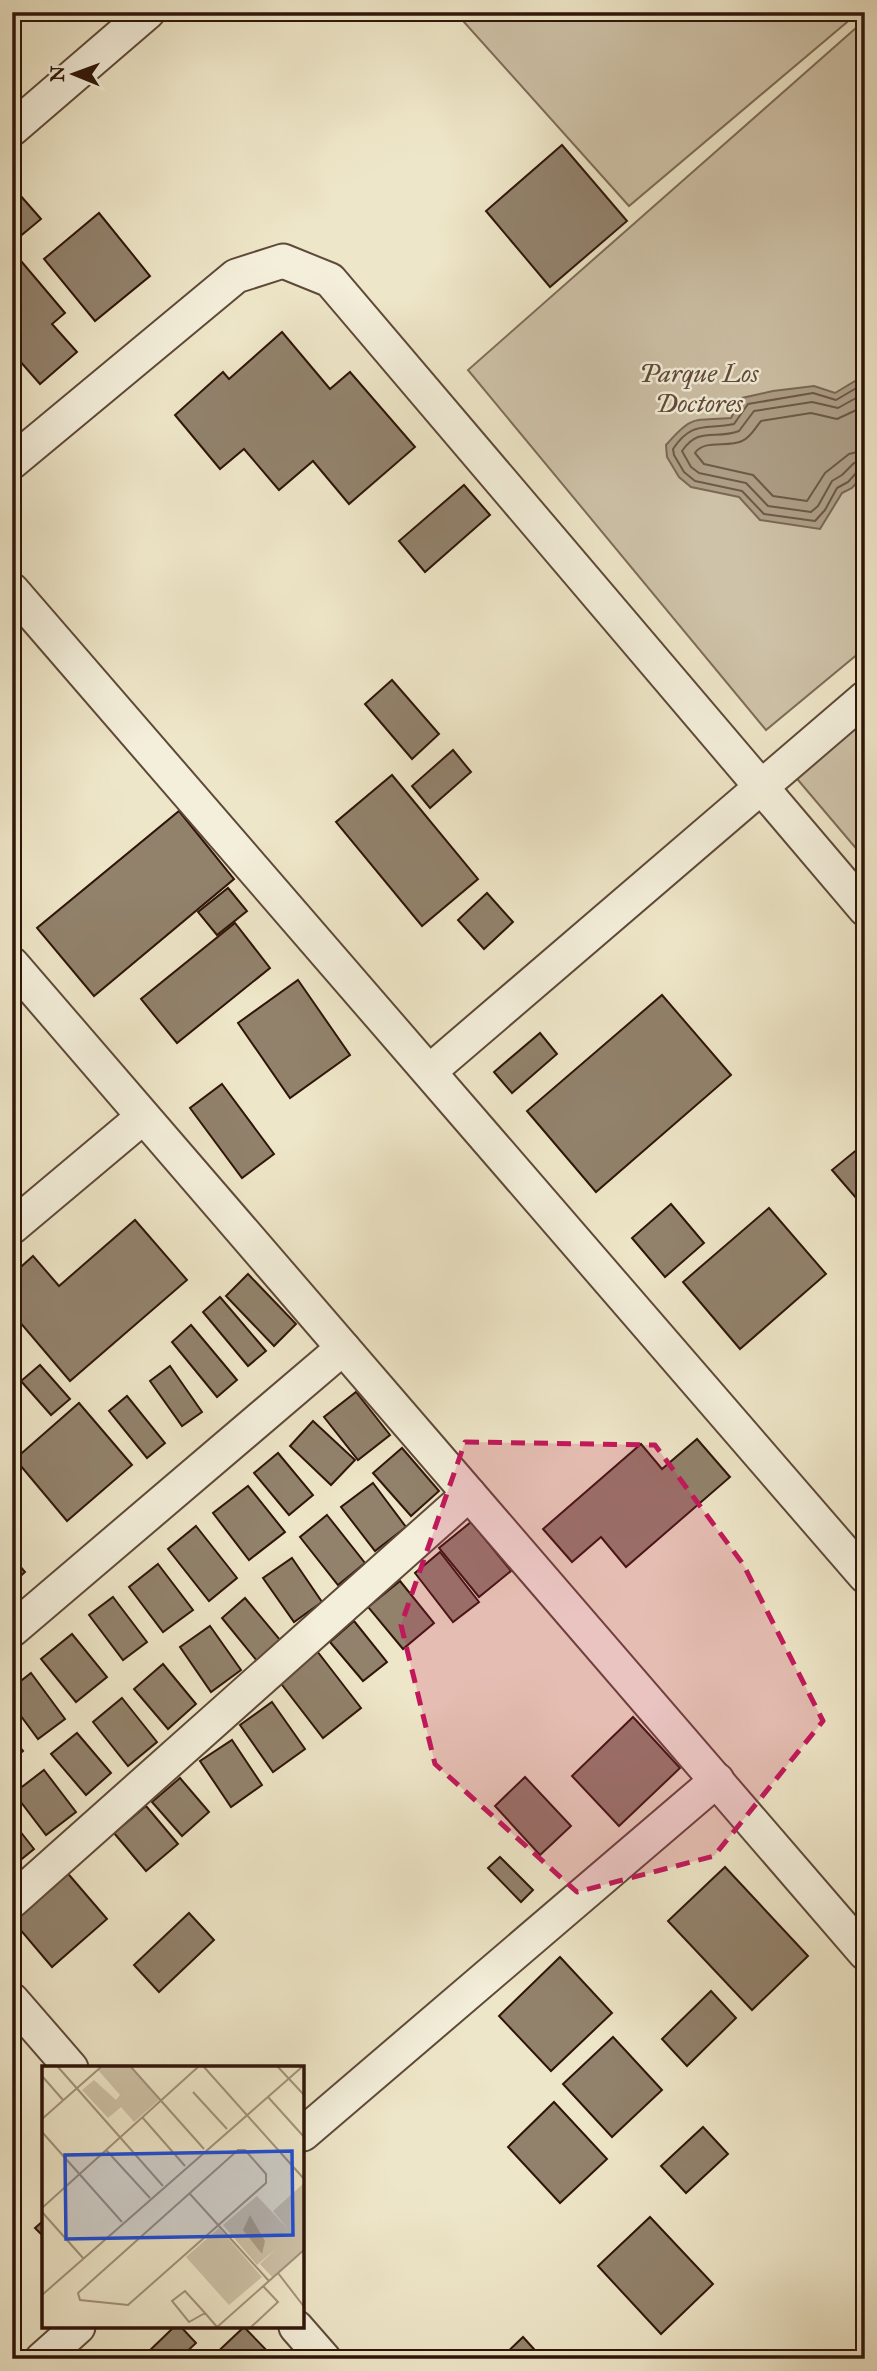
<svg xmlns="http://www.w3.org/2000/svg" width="877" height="2371" font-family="'IM FELL Great Primer',serif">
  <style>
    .green { fill: #cec2a8; stroke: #7e6c58; stroke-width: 2 }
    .water { fill: #ad9f87; stroke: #7b6855; stroke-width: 2 }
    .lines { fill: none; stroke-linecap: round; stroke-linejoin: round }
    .shore { stroke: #6e5a48; stroke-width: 2 }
    .building { fill: #92826c; stroke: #2f1509; stroke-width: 2 }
    .street-casing { stroke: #5f4939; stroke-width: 37 }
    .street { stroke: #f4efdb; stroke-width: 33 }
    .marked { fill: #c2185b; fill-opacity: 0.2; stroke: #c2185b; stroke-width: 5; stroke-dasharray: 14 9; stroke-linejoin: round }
    .labels { text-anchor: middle; stroke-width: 5; stroke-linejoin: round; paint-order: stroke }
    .park-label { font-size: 26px; font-style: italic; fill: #5f4939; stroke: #f4efdb }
    .inset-road { fill: none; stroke: #a2927c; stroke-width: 2 }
    .view { fill: #1d4ed8; fill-opacity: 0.15; stroke: #1d4ed8; stroke-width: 3.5 }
    .inset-edge { fill: none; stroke: #2f1509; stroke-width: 3.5 }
  </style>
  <rect width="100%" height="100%" fill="#eee6c8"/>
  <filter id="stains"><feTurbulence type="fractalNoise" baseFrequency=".00286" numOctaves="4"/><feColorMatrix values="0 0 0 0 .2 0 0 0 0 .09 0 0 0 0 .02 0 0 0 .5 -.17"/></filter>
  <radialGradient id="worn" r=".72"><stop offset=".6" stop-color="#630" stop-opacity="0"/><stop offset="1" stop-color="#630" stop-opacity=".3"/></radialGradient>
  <!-- green -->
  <g class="green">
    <polygon points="455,12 859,12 629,206"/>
    <polygon points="865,20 865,648 766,730 468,370"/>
    <polygon points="865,714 865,859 793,774"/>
  </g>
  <!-- water -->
  <path class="water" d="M865,375V473L852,488L842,493L820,529L760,520L739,497L691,487L679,477L667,457L666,445C693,414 693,421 731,418L742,398L773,391L814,386L835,393Z"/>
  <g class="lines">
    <!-- shore -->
    <g class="shore">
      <path d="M865,383L836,400L813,393L748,404L734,424C706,430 692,420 673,449L674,455L684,472L695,481L742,491L764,514L815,521L825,510L837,488L848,482L858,471L865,470"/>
      <path d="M865,393L838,408L812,402L754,411L739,431C715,440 699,426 682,451L691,467L699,473L746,483L768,506L811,512L818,506L832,481L842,475L854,463L865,461"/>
      <path d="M865,406L837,419L811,413L761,421C755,428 751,437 742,441C728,448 704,439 695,453L704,464L753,475L773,496L807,501L825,473L849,454L865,450"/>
    </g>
  </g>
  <!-- building -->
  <g class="building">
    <polygon points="562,145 627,221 550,287 486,211"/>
    <polygon points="12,186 41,219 12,243"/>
    <polygon points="99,213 150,276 95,321 44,259"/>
    <polygon points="21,261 65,313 52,324 77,352 40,384 12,352 12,269"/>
    <polygon points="282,332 330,389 350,372 415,447 349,504 313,461 279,490 244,449 220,469 175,415 223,372 229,379"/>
    <polygon points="464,485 490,515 425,572 399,541"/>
    <polygon points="392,680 439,734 412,759 365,704"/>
    <polygon points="453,750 471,772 430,808 412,786"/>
    <polygon points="392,775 478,879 422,926 336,822"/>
    <polygon points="179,811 234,879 94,996 37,928"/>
    <polygon points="228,888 247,911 217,935 198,912"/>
    <polygon points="487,893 513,922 484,949 458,920"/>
    <polygon points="235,923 270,968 177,1043 141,999"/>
    <polygon points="298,980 350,1055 290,1098 238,1023"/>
    <polygon points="662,995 731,1075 596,1192 527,1111"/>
    <polygon points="540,1033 557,1054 512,1093 494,1072"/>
    <polygon points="222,1084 274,1154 242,1178 190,1108"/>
    <polygon points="865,1143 865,1205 863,1206 832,1170"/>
    <polygon points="671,1204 704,1243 665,1277 632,1238"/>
    <polygon points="769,1208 826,1274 740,1349 683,1282"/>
    <polygon points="135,1220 187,1280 70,1381 12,1313 12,1275 33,1256 59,1286"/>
    <polygon points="248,1274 296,1324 274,1346 226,1296"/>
    <polygon points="220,1297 266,1351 248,1366 203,1312"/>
    <polygon points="191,1325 237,1380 217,1397 172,1342"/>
    <polygon points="40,1365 70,1399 51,1415 21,1381"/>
    <polygon points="170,1366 202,1412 182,1426 150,1381"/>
    <polygon points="356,1392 390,1435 358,1460 324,1417"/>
    <polygon points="127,1396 165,1443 147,1458 109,1411"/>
    <polygon points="79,1403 132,1465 67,1521 15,1459"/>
    <polygon points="313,1421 355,1460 331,1485 290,1446"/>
    <polygon points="697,1439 730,1477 626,1567 601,1537 572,1562 543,1529 641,1444 662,1469"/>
    <polygon points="402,1448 439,1491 411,1516 373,1473"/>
    <polygon points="278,1453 313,1495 289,1515 254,1473"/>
    <polygon points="373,1483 406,1527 375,1551 341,1507"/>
    <polygon points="248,1486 285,1532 249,1560 213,1513"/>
    <polygon points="327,1515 365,1563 338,1585 300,1537"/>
    <polygon points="471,1522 511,1571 479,1597 439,1548"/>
    <polygon points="196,1526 237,1578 209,1601 168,1549"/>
    <polygon points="440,1552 479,1602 453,1622 415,1573"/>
    <polygon points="12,1557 25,1572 12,1584"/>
    <polygon points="292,1558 322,1602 294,1622 263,1578"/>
    <polygon points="158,1564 193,1610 163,1632 129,1587"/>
    <polygon points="400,1581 434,1623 403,1649 368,1607"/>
    <polygon points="113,1597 147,1642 123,1660 89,1615"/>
    <polygon points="245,1598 281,1641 257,1661 222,1618"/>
    <polygon points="354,1621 387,1662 363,1681 330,1642"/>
    <polygon points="210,1626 241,1670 211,1692 180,1647"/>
    <polygon points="72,1634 107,1677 76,1702 41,1659"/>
    <polygon points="317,1651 361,1708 323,1738 279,1681"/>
    <polygon points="163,1664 196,1704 168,1729 134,1689"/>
    <polygon points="31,1673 65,1719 38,1739 12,1704 12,1688"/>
    <polygon points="122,1698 157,1742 128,1766 93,1722"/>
    <polygon points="272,1702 305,1749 273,1772 240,1725"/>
    <polygon points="633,1717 680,1768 619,1826 572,1776"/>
    <polygon points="77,1733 111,1773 86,1795 51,1754"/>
    <polygon points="12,1738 23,1751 12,1761"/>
    <polygon points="232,1740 262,1785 231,1807 200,1761"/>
    <polygon points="44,1770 76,1812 46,1835 14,1793"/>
    <polygon points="525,1777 571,1826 540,1855 495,1806"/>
    <polygon points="180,1778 209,1812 182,1836 152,1802"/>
    <polygon points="146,1806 178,1844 146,1871 114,1833"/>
    <polygon points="12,1821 34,1849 12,1867"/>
    <polygon points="500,1857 533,1890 521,1902 488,1868"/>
    <polygon points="725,1867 808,1956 752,2010 668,1921"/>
    <polygon points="64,1869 107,1919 52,1967 12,1920 12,1915"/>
    <polygon points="189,1913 214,1940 159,1992 134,1965"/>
    <polygon points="560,1957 612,2013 551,2071 499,2016"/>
    <polygon points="711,1991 736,2018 687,2066 662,2039"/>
    <polygon points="613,2037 662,2090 612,2137 563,2084"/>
    <polygon points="554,2102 607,2159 560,2203 508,2147"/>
    <polygon points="703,2127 728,2154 686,2193 661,2166"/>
    <polygon points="650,2217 713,2284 661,2334 598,2266"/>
    <polygon points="44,2220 44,2237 35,2228"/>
    <polygon points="174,2327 181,2327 196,2343 179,2359 146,2359 144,2356"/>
    <polygon points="244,2327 275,2359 210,2359"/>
    <polygon points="523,2337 543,2359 500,2359"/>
  </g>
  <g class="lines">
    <!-- street casing -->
    <g class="street-casing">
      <g id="street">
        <polyline points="12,129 148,12"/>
        <polyline points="12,462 236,276 283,261 330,280 865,909"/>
        <polyline points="12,590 865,1576"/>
        <polyline points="12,964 865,1953"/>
        <polyline points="430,1071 865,698"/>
        <polyline points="12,1227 143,1117"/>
        <polyline points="12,1630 343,1348"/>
        <polyline points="12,1901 469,1494"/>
        <polyline points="12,2000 71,2068"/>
        <polyline points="303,2134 717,1780"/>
        <polyline points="296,2327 324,2359"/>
        <polyline points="42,2359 78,2327"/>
      </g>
    </g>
    <!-- street -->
    <use href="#street" class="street"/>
  </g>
  <!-- marked area -->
  <path class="marked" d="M465,1442L655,1445L743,1564L823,1721L714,1856L577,1892L435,1764L401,1625Z"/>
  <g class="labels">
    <!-- park labels -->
    <g class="park-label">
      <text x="699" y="382">Parque Los<tspan x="699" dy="30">Doctores</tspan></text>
    </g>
  </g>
  <!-- overview -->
  <g transform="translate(42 2066)">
    <rect width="262" height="262" fill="#eee6c8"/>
    <path d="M60,1H88L117,34L92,56L79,41L66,52L40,24L52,14L74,34L78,29L56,4ZM262,117V185L231,212L218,198L235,182L215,199L181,159L215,130L247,164L231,145ZM177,162L220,211L187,239L144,191Z" fill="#cec2a8"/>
    <path d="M208,149L223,175L220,188L201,164Z" fill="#ad9f87"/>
    <path class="inset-road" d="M16,1L121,120M89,1L162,83M162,1L263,114M236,1L263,30M0,10L21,34M151,26L185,63M226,31L263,72M100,51L143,100M0,53L59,1M0,66L80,156M64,84L108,132M196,84H203L224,108V117L86,239L38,234L36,227ZM148,128L227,215M0,142L156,1M0,146L41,192M236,207L263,242M0,229L260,1M163,247L147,256L130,235L143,225L163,247L175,261M174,262L263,183M208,262L236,236L221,220"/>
    <path class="view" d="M250,85L251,169L24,173L23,89Z"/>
    <rect width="262" height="262" class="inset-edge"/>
  </g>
  <!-- margin -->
  <rect width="877" height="2371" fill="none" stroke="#eee6c8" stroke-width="42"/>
  <rect x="14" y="14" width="849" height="2343" fill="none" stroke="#2f1509" stroke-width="3.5"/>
  <rect x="21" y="21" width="835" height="2329" fill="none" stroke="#2f1509" stroke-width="2"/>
  <!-- north arrow -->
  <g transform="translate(74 74) rotate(271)" stroke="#f4efdb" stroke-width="5" paint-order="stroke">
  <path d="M0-5L12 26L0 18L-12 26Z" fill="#2f1509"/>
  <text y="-10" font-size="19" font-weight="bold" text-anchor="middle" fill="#2f1509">N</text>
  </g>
  <rect width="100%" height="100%" filter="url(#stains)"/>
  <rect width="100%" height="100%" fill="url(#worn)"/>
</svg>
